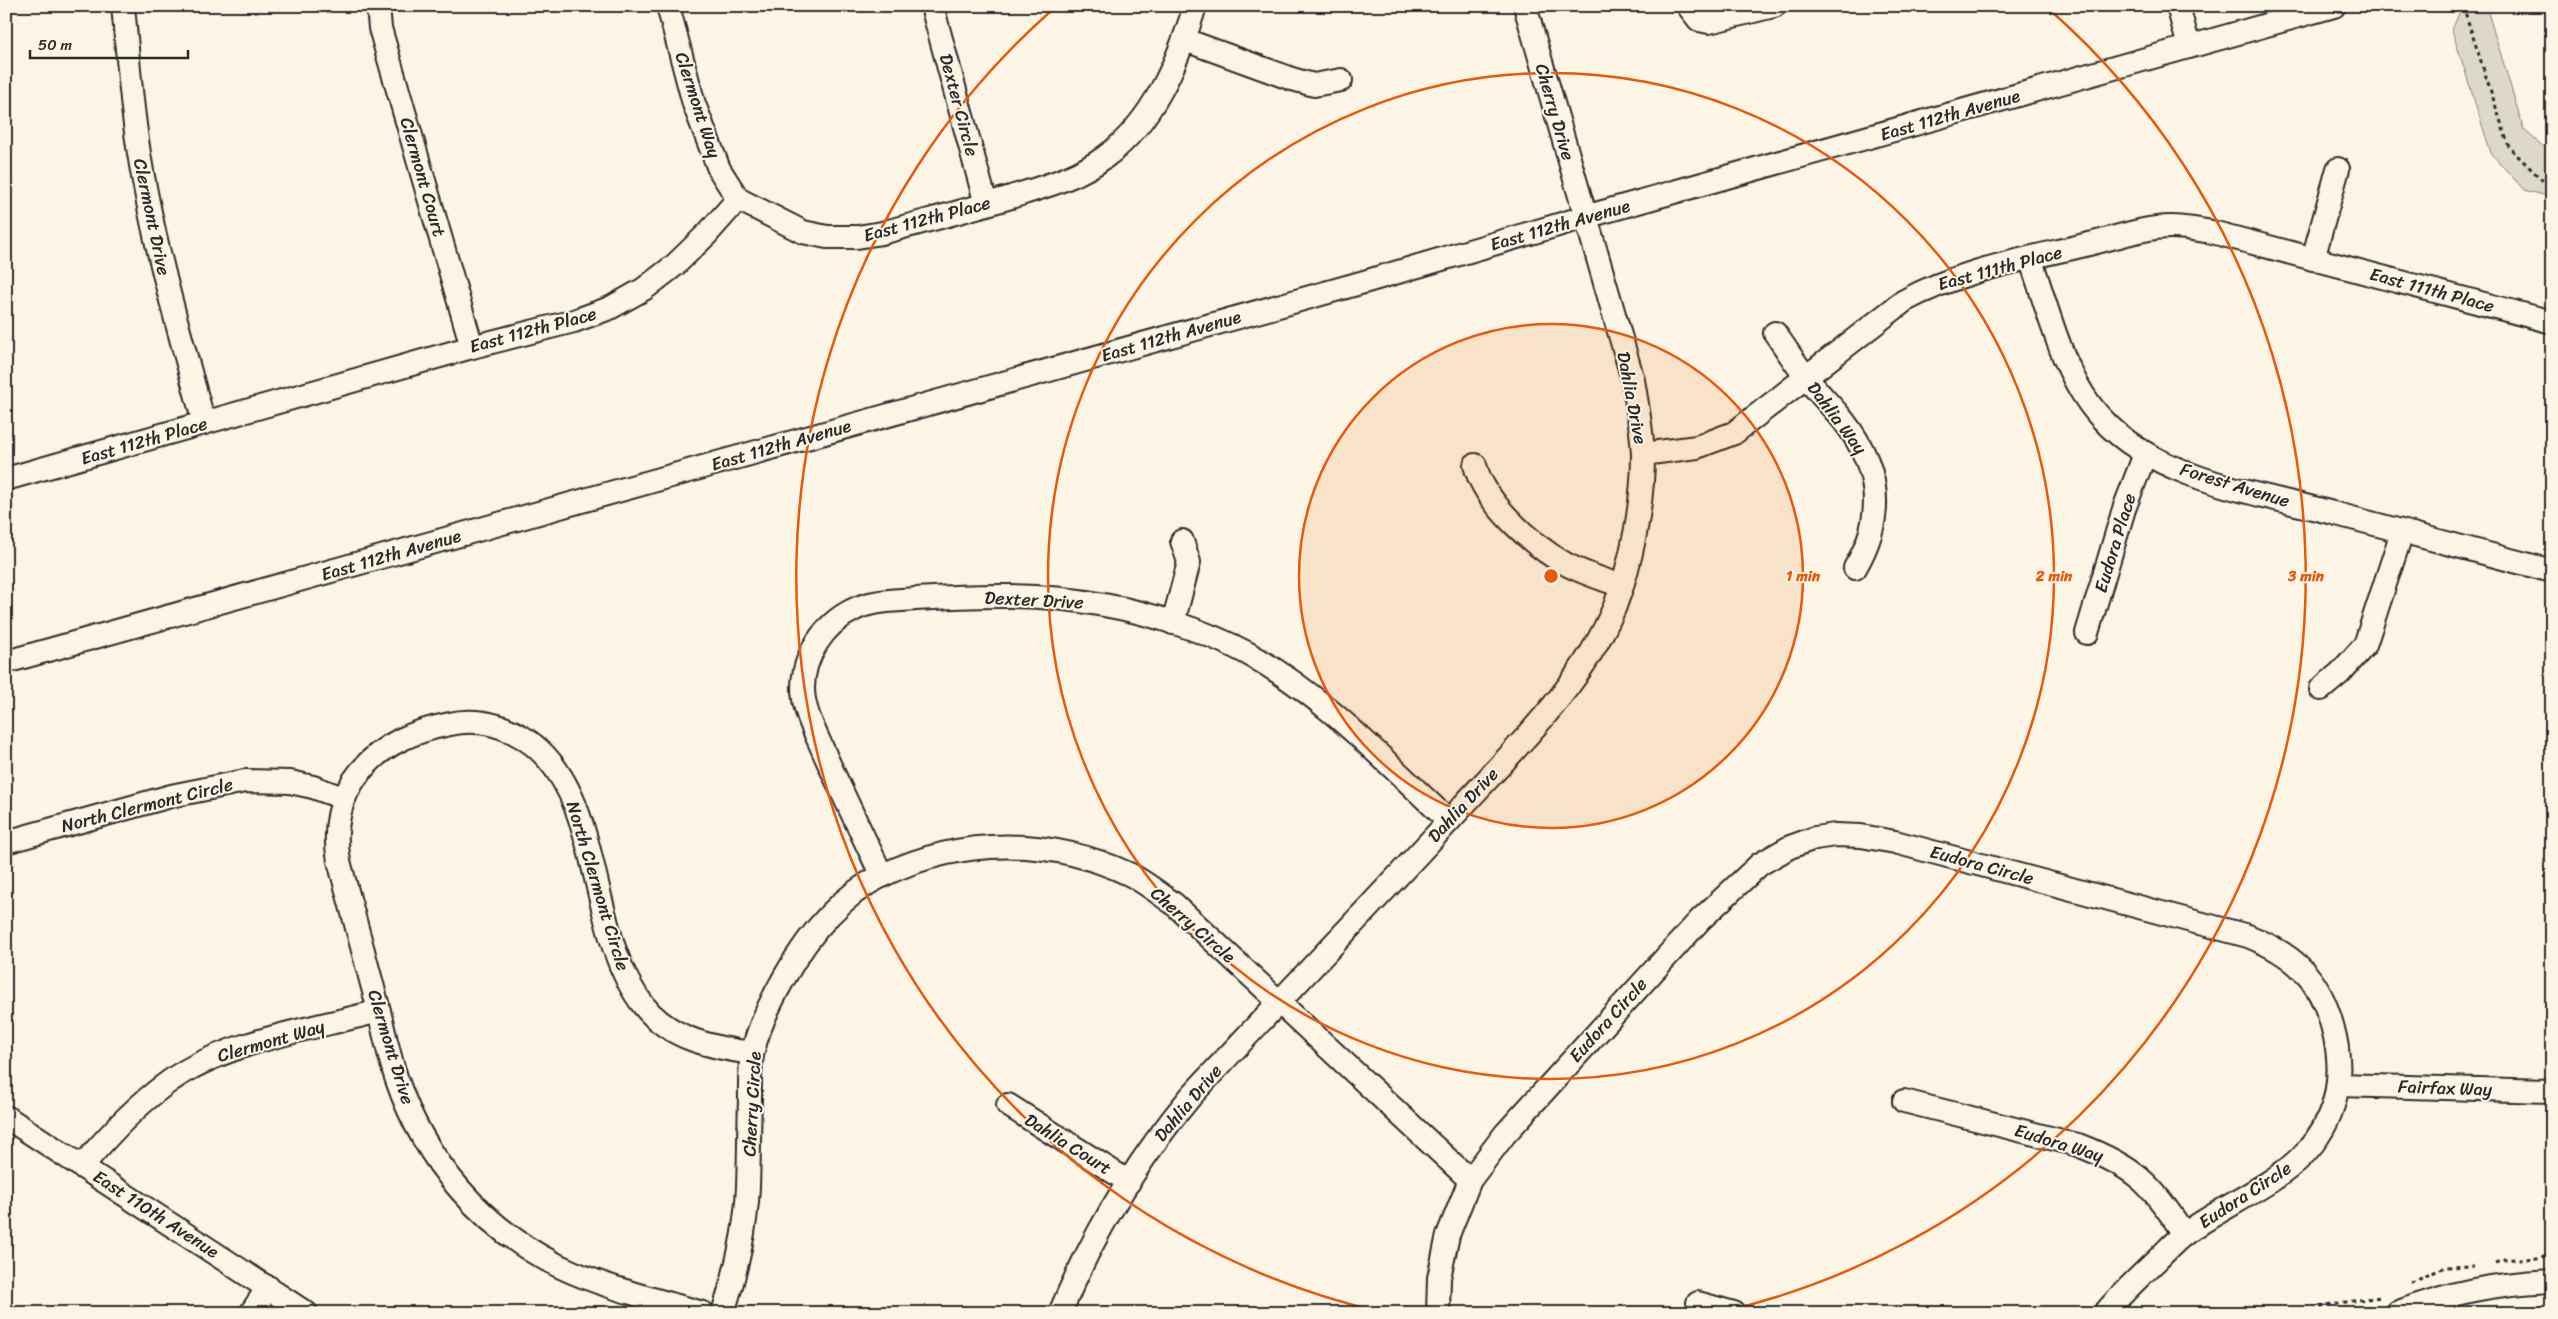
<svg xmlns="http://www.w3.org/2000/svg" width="2558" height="1319" font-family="Sriracha,sans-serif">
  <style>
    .green { fill: #ded8ca; stroke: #84827a }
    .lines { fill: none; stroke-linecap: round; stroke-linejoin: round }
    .minor-casing { stroke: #2b2b2b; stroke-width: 26 }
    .path { stroke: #2b2b2b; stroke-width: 3; stroke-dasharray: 4 4; stroke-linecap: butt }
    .minor { stroke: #fcf5e5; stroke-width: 22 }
    .ring { fill: none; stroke: #e8590c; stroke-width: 2.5 }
    .labels { text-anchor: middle; stroke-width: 4; stroke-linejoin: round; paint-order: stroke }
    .street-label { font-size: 18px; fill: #2b2b2b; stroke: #fcf5e5 }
    .centre { fill: #e8590c; stroke: #fcf5e5; stroke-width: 2.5 }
    .ring-label { font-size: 15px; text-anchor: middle; font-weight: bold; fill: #e8590c; stroke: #fcf5e5; stroke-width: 4; stroke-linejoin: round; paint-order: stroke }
  </style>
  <rect width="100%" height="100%" fill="#fcf5e5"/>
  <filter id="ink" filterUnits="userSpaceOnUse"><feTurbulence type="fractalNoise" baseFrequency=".02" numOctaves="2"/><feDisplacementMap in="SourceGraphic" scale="10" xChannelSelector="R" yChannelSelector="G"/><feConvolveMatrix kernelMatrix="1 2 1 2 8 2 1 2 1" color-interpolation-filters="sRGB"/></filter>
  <g filter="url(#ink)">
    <!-- green -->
    <polygon class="green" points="2473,6 2486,6 2524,130 2552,154 2552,197 2524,190 2491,153 2452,30 2460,11"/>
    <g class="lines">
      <!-- minor casing -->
      <g class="minor-casing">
        <g id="minor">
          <path d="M123,6C129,67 133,128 145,187C160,267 183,345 204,423"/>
          <polyline points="378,6 380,28 472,347"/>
          <path d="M668,6L694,104L719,169L738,199L803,232L827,237H857L882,233C925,221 968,210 1011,197C1043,187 1077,178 1105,157C1153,122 1178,62 1195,6"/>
          <polyline points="932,6 986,204"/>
          <polyline points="1688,6 1699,20 1709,22 1774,6"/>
          <polyline points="2178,6 2189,47"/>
          <polyline points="1185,40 1292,79 1314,85 1341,80"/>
          <path d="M2030,258C2049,311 2063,378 2102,419C2157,479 2257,493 2333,513C2406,533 2479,552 2552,571"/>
          <polyline points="2313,259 2338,169"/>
          <path d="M1775,333C1785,347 1795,363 1806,377C1817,392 1831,405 1843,420C1880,467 1886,516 1855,568"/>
          <path d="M1643,454L1697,447L1734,433L1904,301C1960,270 2027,259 2089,244C2115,238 2144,227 2171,227C2185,227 2199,230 2212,232L2552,322"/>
          <path d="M1475,465C1484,502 1532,545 1564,563C1582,573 1602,579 1622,586"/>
          <polyline points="6,479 472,347 574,321 610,308 644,289 675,265 707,234 738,199"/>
          <polyline points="1173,623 1189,562 1182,541"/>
          <polyline points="2087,633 2124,509 2145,454"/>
          <polyline points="6,662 1364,282 1585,217 2334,6"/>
          <polyline points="2321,689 2340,673 2365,645 2402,532"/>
          <polyline points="6,842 171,796 245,781 290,782 313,787 343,798"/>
          <path d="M882,876C863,836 844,797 826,757C817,735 803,712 803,688C803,656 824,624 853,610C872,600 895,601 915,599C978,595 1043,593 1104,605C1150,613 1206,631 1247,653C1324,695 1385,762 1449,821"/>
          <polyline points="2339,1085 2552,1091"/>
          <path d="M1904,1101L2078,1145C2135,1167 2151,1183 2184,1234"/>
          <polyline points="1008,1105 1129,1182"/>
          <polyline points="6,1117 306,1313"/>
          <path d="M82,1166C109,1135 136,1105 170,1081C226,1041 313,1029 379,1011"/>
          <polyline points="1698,1303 1734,1313"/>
          <polyline points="251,1313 268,1287"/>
          <path d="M703,1313C654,1299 605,1288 559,1266C483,1229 424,1160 397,1080C388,1054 383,1026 376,999C364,953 351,907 339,861C333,829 339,797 360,772C383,743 415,731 450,724C471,719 494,723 513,732C608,778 582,929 644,1006C670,1039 714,1048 752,1053"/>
          <path d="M723,1313C736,1271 746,1231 748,1187C749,1158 749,1129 750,1099C750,1084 749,1066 753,1051C759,1025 771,1001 784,978C807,937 840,896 883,875C963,837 1051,837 1131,875C1146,883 1160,894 1174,904L1470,1180"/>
          <path d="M1060,1313C1093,1234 1136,1162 1191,1096C1280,1000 1371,906 1460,809C1517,746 1582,686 1615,606C1632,562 1643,503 1643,455C1642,430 1637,405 1633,380L1525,6"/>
          <path d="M1438,1313L1439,1278L1448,1235L1470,1180L1505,1134L1700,920L1760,864L1790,847L1815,838L1835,835L1861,836L1895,842L2248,936C2293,954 2319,977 2332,1025C2346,1074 2338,1121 2300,1158C2272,1186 2220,1208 2186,1233C2176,1240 2167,1250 2158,1259C2140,1276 2121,1294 2105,1313"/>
          <path d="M2396,1313C2448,1293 2496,1283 2552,1281"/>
        </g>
      </g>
      <!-- path -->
      <g class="path">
        <polyline points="2463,6 2509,147 2548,186 2552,187"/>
        <path d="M2495,1263C2514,1255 2535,1263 2552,1253"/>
        <polyline points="2411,1283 2445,1267 2474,1266"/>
        <polyline points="2314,1313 2326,1305 2380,1297"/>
      </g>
      <!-- minor -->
      <use href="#minor" class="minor"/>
    </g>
  </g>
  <!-- distance rings -->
  <circle cx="1551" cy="576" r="252" fill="#e8590c" fill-opacity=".12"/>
  <g class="ring">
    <circle cx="1551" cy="576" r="252"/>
    <circle cx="1551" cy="576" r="503"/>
    <path d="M1381 1312A755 755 0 0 1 1051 11M2051 11A755 755 0 0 1 1721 1312"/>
  </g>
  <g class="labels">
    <!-- street labels -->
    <g class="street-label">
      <text transform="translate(698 105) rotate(72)" y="6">Clermont Way</text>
      <text transform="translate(959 105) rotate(75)" y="6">Dexter Circle</text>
      <text transform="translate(1555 112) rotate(74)" y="6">Cherry Drive</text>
      <text transform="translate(1950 115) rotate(-16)" y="6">East 112th Avenue</text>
      <text transform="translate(423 177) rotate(74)" y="6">Clermont Court</text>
      <text transform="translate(152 217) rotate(78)" y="6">Clermont Drive</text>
      <text transform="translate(927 219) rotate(-15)" y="6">East 112th Place</text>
      <text transform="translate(1560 225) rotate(-16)" y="6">East 112th Avenue</text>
      <text transform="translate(2000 268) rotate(-15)" y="6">East 111th Place</text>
      <text transform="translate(2432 290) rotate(15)" y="6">East 111th Place</text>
      <text transform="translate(533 330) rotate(-15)" y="6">East 112th Place</text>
      <text transform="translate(1171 336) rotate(-16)" y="6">East 112th Avenue</text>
      <text transform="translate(1632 398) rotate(79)" y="6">Dahlia Drive</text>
      <text transform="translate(1837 418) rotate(53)" y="6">Dahlia Way</text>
      <text transform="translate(144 441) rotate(-16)" y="6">East 112th Place</text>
      <text transform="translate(781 445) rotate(-16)" y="6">East 112th Avenue</text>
      <text transform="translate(2235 485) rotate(17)" y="6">Forest Avenue</text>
      <text transform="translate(2115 543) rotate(-73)" y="6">Eudora Place</text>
      <text transform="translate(391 555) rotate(-16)" y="6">East 112th Avenue</text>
      <text transform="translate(1034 600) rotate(3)" y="6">Dexter Drive</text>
      <text transform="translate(147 805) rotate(-14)" y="6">North Clermont Circle</text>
      <text transform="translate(1463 805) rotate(-47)" y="6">Dahlia Drive</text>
      <text transform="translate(1982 865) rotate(15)" y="6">Eudora Circle</text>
      <text transform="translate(598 886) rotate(73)" y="6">North Clermont Circle</text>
      <text transform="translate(1193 925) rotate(41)" y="6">Cherry Circle</text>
      <text transform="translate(1608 1020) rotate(-48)" y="6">Eudora Circle</text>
      <text transform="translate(271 1041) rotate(-16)" y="6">Clermont Way</text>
      <text transform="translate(391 1047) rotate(73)" y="6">Clermont Drive</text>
      <text transform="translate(2445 1088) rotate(2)" y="6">Fairfax Way</text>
      <text transform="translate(1188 1103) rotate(-50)" y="6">Dahlia Drive</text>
      <text transform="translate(752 1104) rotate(-87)" y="6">Cherry Circle</text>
      <text transform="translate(2059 1143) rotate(17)" y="6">Eudora Way</text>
      <text transform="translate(1068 1144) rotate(32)" y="6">Dahlia Court</text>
      <text transform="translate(2245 1195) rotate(-33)" y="6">Eudora Circle</text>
      <text transform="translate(156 1214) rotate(33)" y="6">East 110th Avenue</text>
    </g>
  </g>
  <circle cx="1551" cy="576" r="8" class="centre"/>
  <g class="ring-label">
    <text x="1803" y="581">1 min</text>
    <text x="2054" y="581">2 min</text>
    <text x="2306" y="581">3 min</text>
  </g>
  <!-- margin -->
  <rect width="2558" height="1319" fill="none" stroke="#fcf5e5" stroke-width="25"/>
  <rect x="12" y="12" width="2533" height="1294" fill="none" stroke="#2b2b2b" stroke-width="2" filter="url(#ink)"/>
  <!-- scale -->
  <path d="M30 50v8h158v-8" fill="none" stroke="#2b2b2b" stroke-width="2.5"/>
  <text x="38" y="50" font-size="15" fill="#2b2b2b" stroke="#fcf5e5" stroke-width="4" paint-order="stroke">50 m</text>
</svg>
